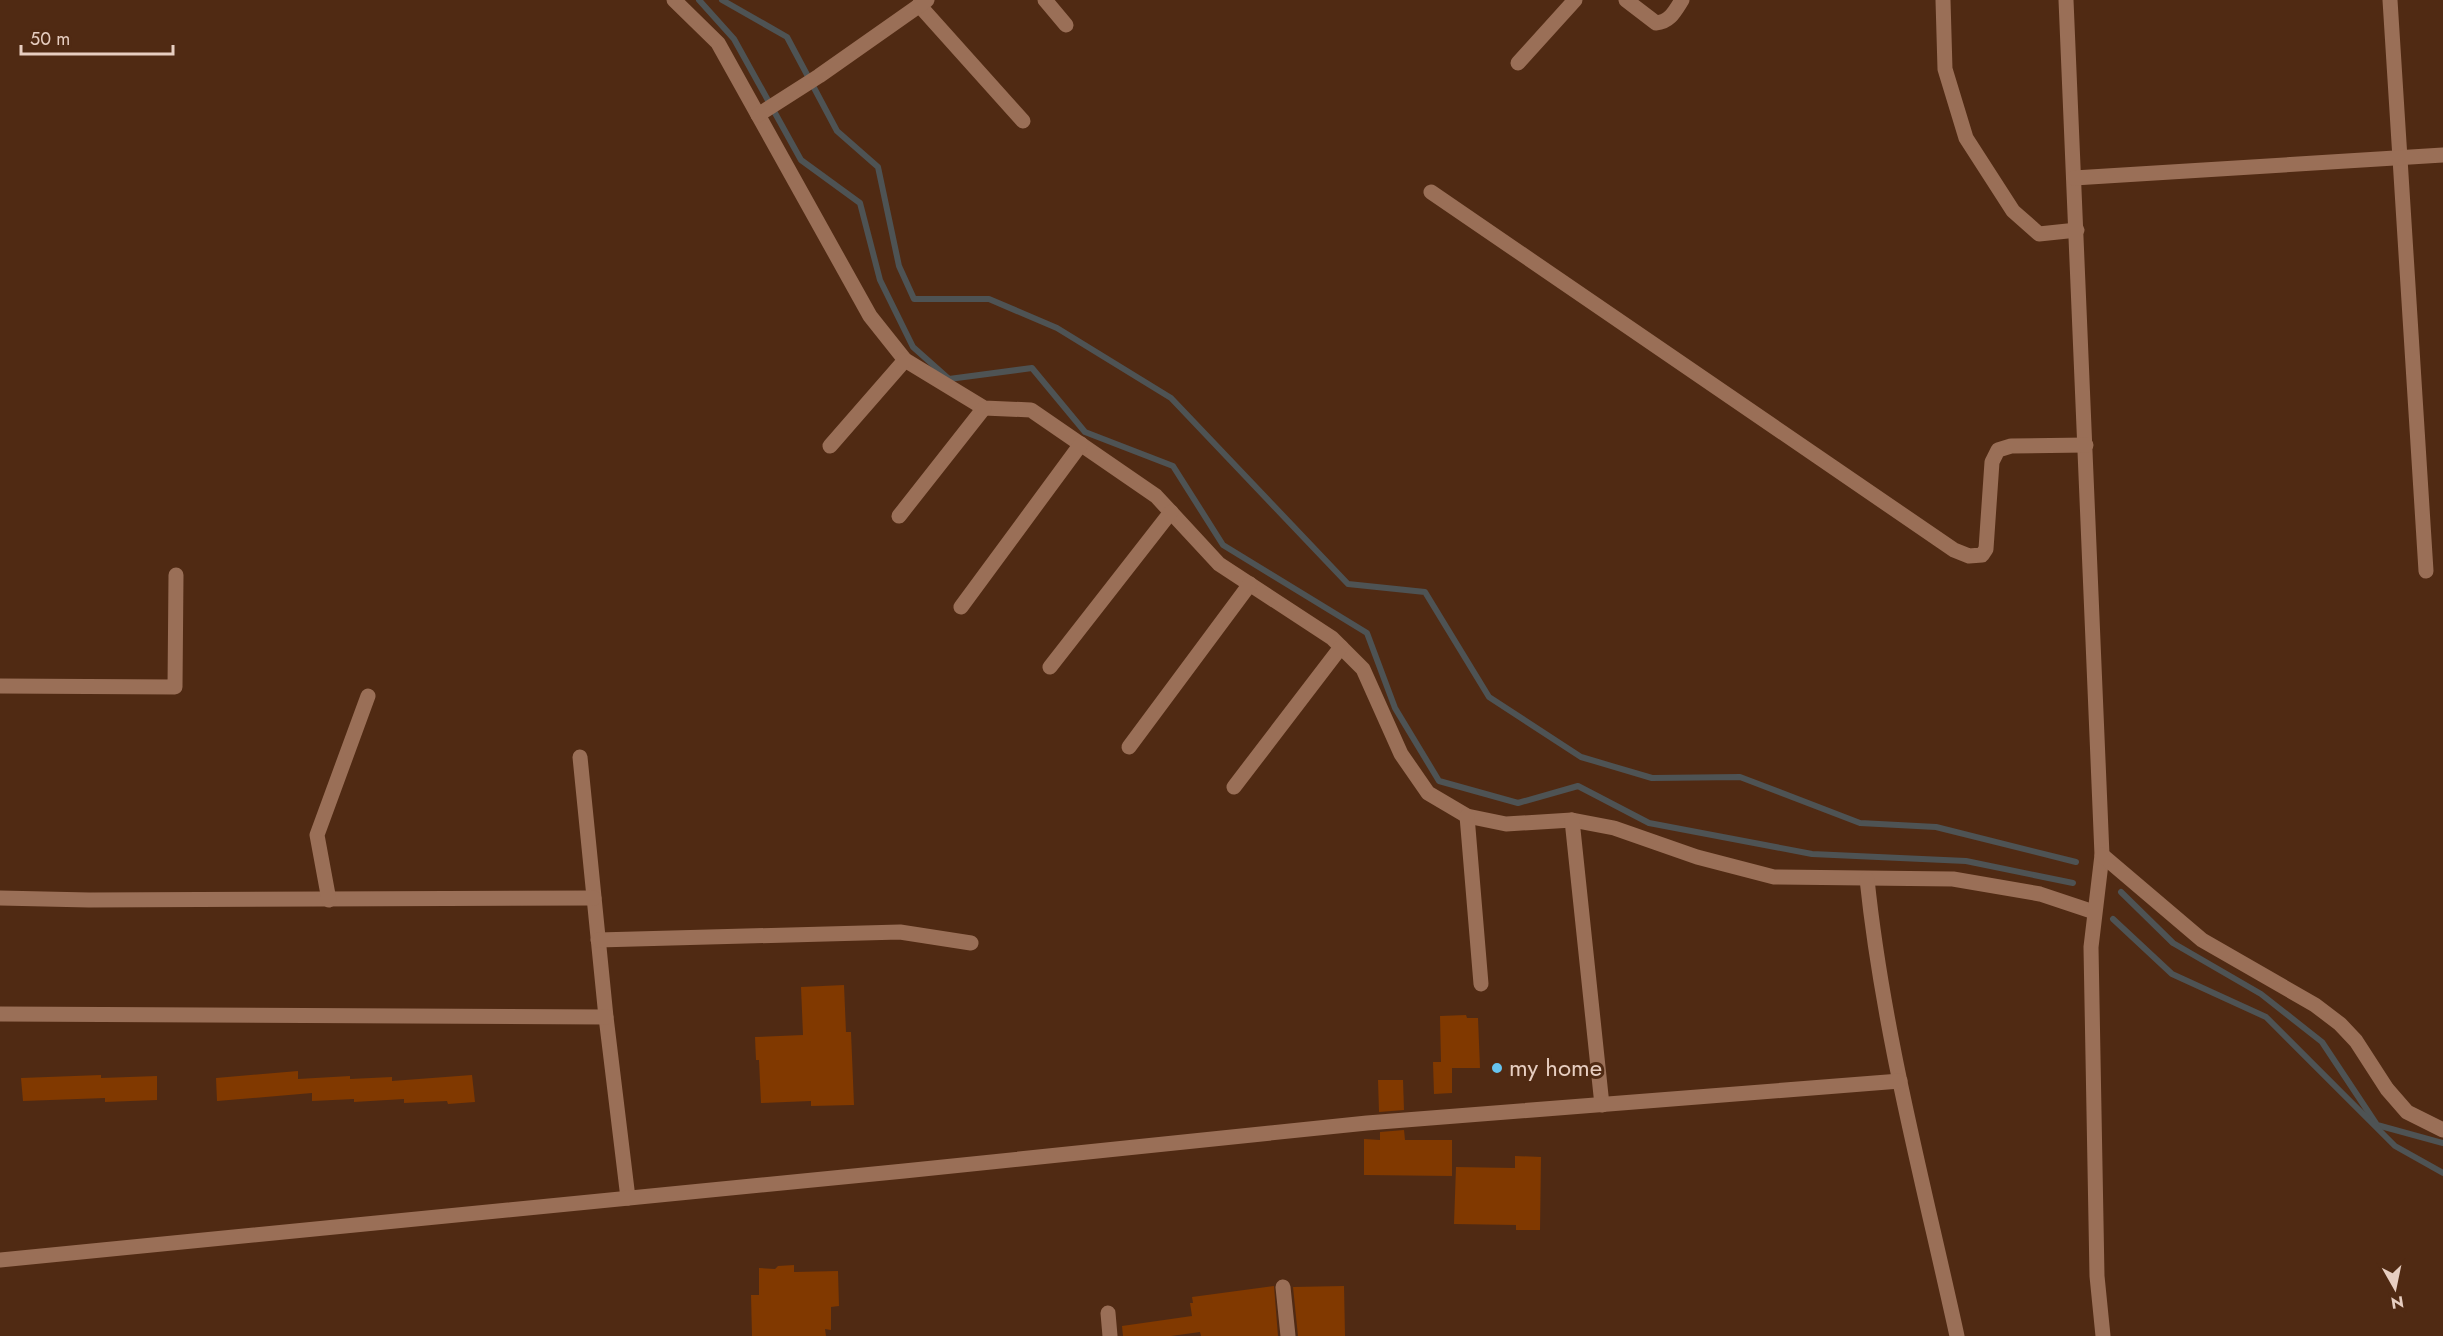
<svg xmlns="http://www.w3.org/2000/svg" width="2443" height="1336" font-family="Jost,sans-serif">
  <style>
    .lines { fill: none; stroke-linecap: round; stroke-linejoin: round }
    .stream { stroke: #4e5354; stroke-width: 6 }
    .building { fill: #813900 }
    .minor { stroke: #9a6f57; stroke-width: 15 }
    .poi-dot { fill: #67c4ef; stroke: #502a13; stroke-width: 2 }
    .labels { text-anchor: middle; stroke-width: 6; stroke-linejoin: round; paint-order: stroke }
    .poi-label { font-size: 24px; fill: #e7cec1; stroke: #502a13; text-anchor: start }
  </style>
  <rect width="100%" height="100%" fill="#502a13"/>
  <g class="lines">
    <!-- stream -->
    <g class="stream">
      <polyline points="699,0 734,39 801,160 860,203 880,280 913,347 949,379 1032,368 1085,432 1173,466 1223,545 1367,633 1395,708 1439,781 1518,803 1578,786 1649,823 1812,854 1966,861 2073,883"/>
      <polyline points="722,0 787,37 837,131 878,167 899,266 914,299 989,299 1057,328 1171,398 1348,584 1425,592 1489,697 1581,757 1652,778 1740,777 1860,823 1936,827 2076,862"/>
      <polyline points="2121,892 2173,943 2261,994 2322,1042 2377,1125 2443,1143"/>
      <polyline points="2113,919 2172,974 2266,1017 2395,1146 2443,1173"/>
    </g>
  </g>
  <!-- building -->
  <g class="building">
    <polygon points="844,985 846,1032 851,1032 854,1105 811,1106 811,1101 761,1103 759,1060 756,1060 755,1037 803,1035 801,987"/>
    <polygon points="1466,1015 1467,1018 1478,1018 1480,1068 1452,1068 1452,1093 1434,1094 1433,1062 1441,1062 1440,1016"/>
    <polygon points="298,1071 298,1079 350,1076 350,1079 392,1077 392,1081 472,1075 475,1102 448,1104 447,1101 404,1103 404,1099 354,1102 354,1099 312,1101 312,1093 217,1101 216,1078"/>
    <polygon points="101,1075 101,1078 157,1076 157,1100 105,1102 105,1098 23,1101 21,1078"/>
    <polygon points="1378,1080 1403,1080 1404,1110 1379,1112"/>
    <polygon points="1404,1130 1405,1140 1452,1140 1452,1176 1364,1175 1364,1139 1380,1140 1380,1132"/>
    <polygon points="1515,1156 1541,1157 1540,1230 1516,1230 1516,1225 1454,1224 1456,1167 1515,1168"/>
    <polygon points="794,1265 794,1272 838,1271 839,1306 831,1307 831,1330 825,1329 826,1336 752,1336 751,1295 759,1295 759,1268 775,1269 778,1266"/>
    <polygon points="1274,1286 1278,1336 1201,1336 1200,1332 1171,1336 1123,1336 1122,1326 1192,1316 1190,1303 1193,1303 1192,1297"/>
    <polygon points="1344,1286 1345,1336 1298,1336 1293,1287"/>
  </g>
  <g class="lines">
    <!-- minor -->
    <g class="minor">
      <polyline points="674,0 718,43 870,316 905,360 984,408 1031,410 1156,496 1219,564 1332,638 1363,669 1401,754 1428,793 1467,816 1506,824 1572,820 1614,828 1697,857 1774,877 1953,879 2040,894 2094,912"/>
      <polyline points="1045,0 1066,25"/>
      <path d="M1626,0L1656,23C1670,22 1675,11 1682,0"/>
      <polyline points="1943,0 1945,69 1966,138 2013,211 2039,234 2077,230"/>
      <polyline points="2066,0 2102,855 2091,947 2097,1276 2103,1336"/>
      <polyline points="2390,0 2426,571"/>
      <polyline points="919,5 1023,121"/>
      <polyline points="1518,63 1575,0"/>
      <polyline points="758,115 819,76 927,0"/>
      <polyline points="2074,178 2443,155"/>
      <polyline points="1431,192 1954,550 1969,556 1982,555 1986,549 1992,462 1998,450 2011,446 2086,445"/>
      <polyline points="830,446 905,360"/>
      <polyline points="899,516 984,408"/>
      <polyline points="961,607 1081,444"/>
      <polyline points="1050,667 1171,512"/>
      <polyline points="0,686 175,687 176,575"/>
      <polyline points="1129,747 1250,584"/>
      <polyline points="580,757 606,1017 628,1198"/>
      <polyline points="1234,787 1341,647"/>
      <polyline points="1467,816 1481,984"/>
      <polyline points="1572,820 1602,1105"/>
      <polyline points="2102,855 2202,940 2315,1005 2340,1024 2356,1041 2387,1089 2407,1112 2443,1130"/>
      <path d="M1867,879C1883,1033 1924,1185 1957,1336"/>
      <polyline points="0,898 89,900 594,898"/>
      <polyline points="329,900 317,835 368,696"/>
      <polyline points="598,940 900,932 971,943"/>
      <polyline points="0,1014 606,1017"/>
      <polyline points="0,1260 904,1171 1367,1123 1900,1081"/>
      <polyline points="1283,1287 1288,1336"/>
      <polyline points="1108,1313 1110,1336"/>
    </g>
  </g>
  <!-- markers -->
  <circle class="poi-dot" cx="1497" cy="1068" r="6"/>
  <g class="labels">
    <!-- poi labels -->
    <g class="poi-label">
      <text x="1509" y="1076">my home</text>
    </g>
  </g>
  <!-- north arrow -->
  <g transform="translate(2395 1288) rotate(171)" stroke="#502a13" stroke-width="4.5" paint-order="stroke">
  <path d="M0-4.5L10 22L0 15L-10 22Z" fill="#e7cec1"/>
  <text y="-9" font-size="16" font-weight="bold" text-anchor="middle" fill="#e7cec1">N</text>
  </g>
  <!-- scale -->
  <path d="M21 45v9h152v-9" fill="none" stroke="#e7cec1" stroke-width="3"/>
  <text x="30" y="45" font-size="18" fill="#e7cec1" stroke="#502a13" stroke-width="4.5" paint-order="stroke">50 m</text>
</svg>
